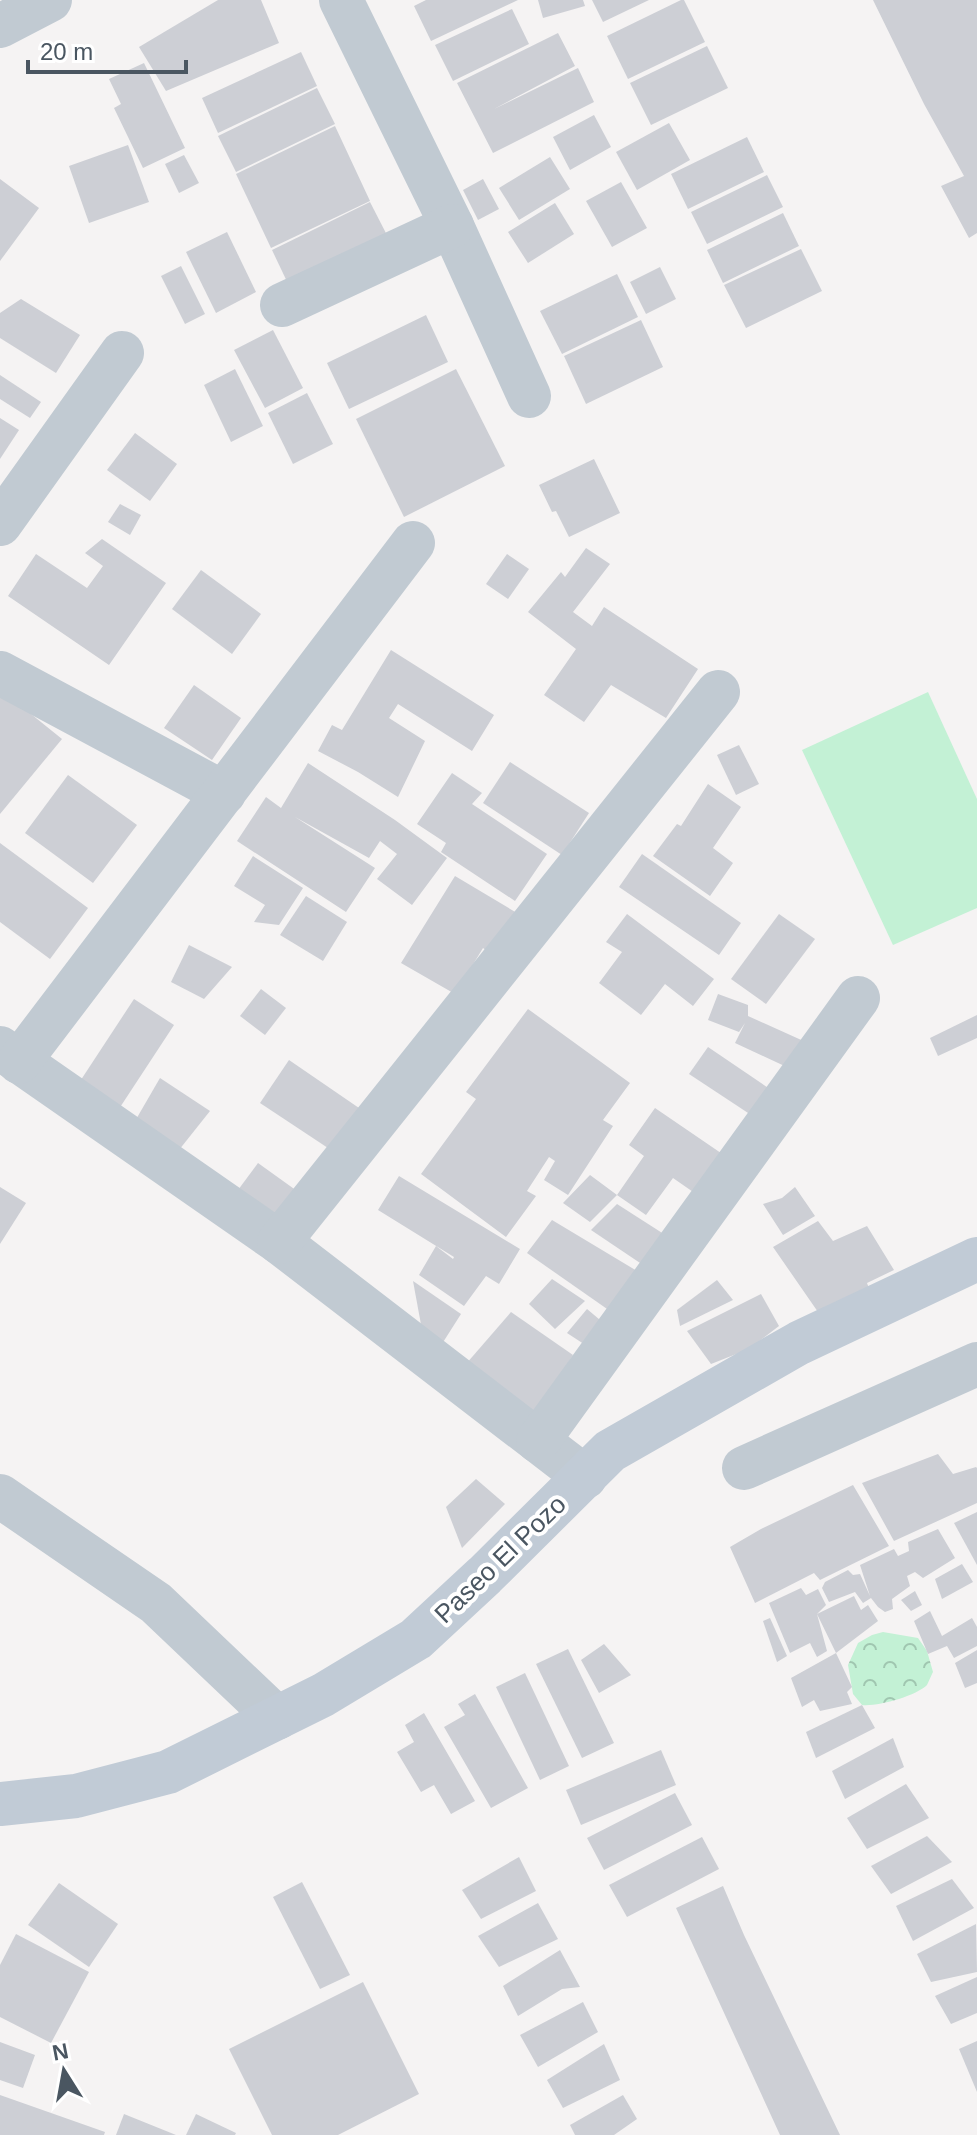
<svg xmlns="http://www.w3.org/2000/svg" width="977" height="2135" font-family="Helvetica,sans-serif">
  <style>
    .forest { fill: url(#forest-crowns) }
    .garden { fill: #c3f1d5 }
    .building { fill: #cdcfd5 }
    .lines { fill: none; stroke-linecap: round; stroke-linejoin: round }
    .street { stroke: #c1cad2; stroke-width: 44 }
    .secondary { stroke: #c1cbd6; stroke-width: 44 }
    .labels { text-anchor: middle; stroke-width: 8; stroke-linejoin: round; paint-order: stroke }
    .street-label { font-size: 26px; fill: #4a5661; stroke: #fff }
  </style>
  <defs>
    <pattern id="forest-crowns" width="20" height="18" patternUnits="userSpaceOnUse" patternTransform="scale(2)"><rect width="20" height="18" fill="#c3f1d5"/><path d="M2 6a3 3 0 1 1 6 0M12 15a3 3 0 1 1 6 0" fill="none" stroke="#a0c6b0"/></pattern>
  </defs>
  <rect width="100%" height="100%" fill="#f5f3f3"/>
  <!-- forest -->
  <path class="forest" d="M883,1632L918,1638L927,1651L933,1672C932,1674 928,1683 927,1685C916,1696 877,1707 862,1705L853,1694L848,1665L858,1643L872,1635Z"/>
  <!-- garden -->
  <polygon class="garden" points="928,692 977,799 977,908 893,945 802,750"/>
  <!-- building -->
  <g class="building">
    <polygon points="218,0 261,0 279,43 166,91 139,47"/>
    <polygon points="426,0 518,0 431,41 414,6"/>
    <polygon points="538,0 583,0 585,6 543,18"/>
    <polygon points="592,0 649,0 603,22"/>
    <polygon points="681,0 684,0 705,42 628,79 607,36"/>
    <polygon points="873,0 977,0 977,233 969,238 941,186 964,176 924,104"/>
    <polygon points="512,9 529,44 453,81 435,45"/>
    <polygon points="558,33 575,66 494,109 578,68 594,102 493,153 457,83"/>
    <polygon points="707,46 728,88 651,125 630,83"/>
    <polygon points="301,52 317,86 218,133 202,98"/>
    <polygon points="144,63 185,148 143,168 114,108 121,104 109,79"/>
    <polygon points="317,88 335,124 236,172 218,136"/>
    <polygon points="594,115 611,147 570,170 553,137"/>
    <polygon points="669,123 690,160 637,190 616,152"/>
    <polygon points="335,126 370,201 271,248 236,174"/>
    <polygon points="747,137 764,172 688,209 671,174"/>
    <polygon points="128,145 149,202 89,223 69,166"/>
    <polygon points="184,155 199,183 179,193 165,164"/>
    <polygon points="550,157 570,189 519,220 499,188"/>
    <polygon points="767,175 783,207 707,244 691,212"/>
    <polygon points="0,179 39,208 0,261"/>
    <polygon points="483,179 499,209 478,220 463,190"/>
    <polygon points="621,182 647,228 612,247 586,201"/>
    <polygon points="370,202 390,241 291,290 272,250"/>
    <polygon points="555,203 574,234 528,263 508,232"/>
    <polygon points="783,213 799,246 723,283 707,250"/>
    <polygon points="227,232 256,292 216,313 186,252"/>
    <polygon points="801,249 822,291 746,328 724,285"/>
    <polygon points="181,266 205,314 185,324 161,276"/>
    <polygon points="660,267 676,299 646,314 630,282"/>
    <polygon points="617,274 638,317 562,354 540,311"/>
    <polygon points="21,299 80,335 56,373 0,338 0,313"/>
    <polygon points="426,315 448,362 349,409 327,363"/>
    <polygon points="641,320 663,367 586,404 564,356"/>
    <polygon points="273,330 303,388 265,408 234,350"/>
    <polygon points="235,369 263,426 231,442 204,385"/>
    <polygon points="456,369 505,466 404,517 356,419"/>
    <polygon points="0,375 41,402 30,418 0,399"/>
    <polygon points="307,393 333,444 293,464 268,413"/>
    <polygon points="0,418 19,430 0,459"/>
    <polygon points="135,433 177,464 150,501 107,470"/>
    <polygon points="594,459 620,513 569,537 556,511 552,512 539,485"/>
    <polygon points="120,504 141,515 130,535 108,522"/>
    <polygon points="102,539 166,583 109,665 8,596 36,554 87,588 103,566 85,553"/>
    <polygon points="586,548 610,564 573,612 592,626 604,607 698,669 666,718 611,685 584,722 544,695 576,649 528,612 561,572 565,577"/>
    <polygon points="507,554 529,569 508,599 486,584"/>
    <polygon points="201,570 261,614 232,654 172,609"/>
    <polygon points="391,650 494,715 472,751 398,704 389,718 425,741 398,797 358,772 318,751 332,725 342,730"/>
    <polygon points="194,685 241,718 212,760 164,728"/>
    <polygon points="0,689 62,739 0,814"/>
    <polygon points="739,745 759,784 736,795 717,755"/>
    <polygon points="510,762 589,813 562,855 483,803"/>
    <polygon points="308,763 395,820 447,858 412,905 377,879 397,854 380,841 369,858 295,817 375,868 346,912 237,841 266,797 281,808"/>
    <polygon points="452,773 482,793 472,804 547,854 515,901 441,852 446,843 417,824"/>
    <polygon points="68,775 137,825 93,883 25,833"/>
    <polygon points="708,784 741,807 713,848 733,863 710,896 653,856 677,824 681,826"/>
    <polygon points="0,843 88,908 50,959 0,922"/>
    <polygon points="642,854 741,923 719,955 619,887"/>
    <polygon points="253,856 303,888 279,925 254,922 265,905 234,886"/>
    <polygon points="455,876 517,913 492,955 483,948 455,994 401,963"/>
    <polygon points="306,896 347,922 323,961 280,935"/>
    <polygon points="627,914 714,979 693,1006 665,984 641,1015 599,983 622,952 606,942"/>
    <polygon points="779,914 815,939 766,1004 731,979"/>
    <polygon points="189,945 232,967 204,999 171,982"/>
    <polygon points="261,989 286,1008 265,1035 240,1016"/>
    <polygon points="718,994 748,1005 748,1016 819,1048 806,1076 735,1043 745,1023 739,1032 708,1020"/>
    <polygon points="134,999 174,1025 113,1118 73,1092"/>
    <polygon points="528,1009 630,1083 603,1120 613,1126 568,1195 544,1180 555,1161 549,1157 527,1191 536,1196 506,1237 421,1174 476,1099 466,1092"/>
    <polygon points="977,1015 977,1038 938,1056 930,1038"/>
    <polygon points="708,1047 789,1102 771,1128 689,1074"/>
    <polygon points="289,1060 359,1108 331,1150 260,1103"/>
    <polygon points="160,1078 210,1111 175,1155 131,1128"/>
    <polygon points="655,1108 737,1164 709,1203 673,1178 646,1215 617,1195 590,1222 563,1203 590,1175 617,1195 644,1156 629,1145"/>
    <polygon points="258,1163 297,1191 277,1218 238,1190"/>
    <polygon points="399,1176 520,1249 499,1284 486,1276 464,1306 419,1275 436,1246 453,1259 454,1257 378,1210"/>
    <polygon points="0,1187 26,1203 0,1244"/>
    <polygon points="795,1187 815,1216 783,1235 763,1204 782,1198"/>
    <polygon points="617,1204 670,1238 652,1271 591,1230"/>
    <polygon points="552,1220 647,1277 620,1318 527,1253"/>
    <polygon points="818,1221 833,1241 867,1226 894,1270 867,1283 875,1305 827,1325 773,1247"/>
    <polygon points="552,1279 585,1301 555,1329 529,1304"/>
    <polygon points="717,1280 733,1300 680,1326 677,1310"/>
    <polygon points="413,1281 461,1314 440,1347 422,1330"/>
    <polygon points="761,1294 779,1326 749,1349 711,1364 687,1331"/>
    <polygon points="587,1309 606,1325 590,1348 567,1333"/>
    <polygon points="511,1312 573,1355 535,1416 466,1364"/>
    <polygon points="938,1454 953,1474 976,1467 977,1468 977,1503 894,1541 862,1483"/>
    <polygon points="476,1479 505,1504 462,1548 446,1507"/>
    <polygon points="853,1485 889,1546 820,1580 814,1573 755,1603 730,1547 761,1529"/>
    <polygon points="977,1512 977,1565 954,1523"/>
    <polygon points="938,1529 955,1558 923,1578 915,1572 907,1576 910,1586 892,1599 893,1609 885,1612 878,1607 871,1598 863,1603 855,1592 829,1602 822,1588 825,1582 848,1570 853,1575 860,1574 870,1596 860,1565 894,1549 898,1556 909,1551 908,1542"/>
    <polygon points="962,1564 973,1582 942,1599 935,1579"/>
    <polygon points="801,1588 806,1595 818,1589 826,1605 817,1614 854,1596 861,1610 868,1605 878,1621 836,1653 817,1614 827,1651 817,1657 810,1643 790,1653 769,1603"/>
    <polygon points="915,1591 922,1605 911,1611 901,1600"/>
    <polygon points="930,1611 942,1636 972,1618 977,1627 977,1646 954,1658 947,1646 928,1654 914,1621"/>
    <polygon points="770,1618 787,1656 777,1662 763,1621"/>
    <polygon points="604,1644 631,1675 599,1693 581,1660"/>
    <polygon points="568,1649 614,1743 582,1758 536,1664"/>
    <polygon points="977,1650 977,1683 965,1688 955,1663"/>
    <polygon points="836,1653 852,1687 847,1692 852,1704 820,1711 814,1700 802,1707 791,1678"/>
    <polygon points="525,1673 569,1766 540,1780 496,1687"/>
    <polygon points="475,1694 528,1788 491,1808 444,1727 465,1715 458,1704"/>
    <polygon points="862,1705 875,1728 816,1758 806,1732"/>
    <polygon points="424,1713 475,1801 451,1814 434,1785 421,1792 397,1752 414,1742 405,1725"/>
    <polygon points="893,1738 904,1767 845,1799 832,1771"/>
    <polygon points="661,1750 676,1785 581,1825 566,1790"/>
    <polygon points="906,1784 929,1818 867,1849 847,1818"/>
    <polygon points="675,1793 692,1825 604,1870 587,1838"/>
    <polygon points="927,1836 952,1862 891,1894 871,1866"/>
    <polygon points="702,1837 719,1869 627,1917 609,1885"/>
    <polygon points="519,1857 536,1891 481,1919 462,1890"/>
    <polygon points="952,1879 974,1908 913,1941 896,1906"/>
    <polygon points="302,1882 350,1975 320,1989 273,1897"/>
    <polygon points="59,1883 118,1924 89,1967 28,1925"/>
    <polygon points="723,1886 744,1935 840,2135 780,2135 676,1908"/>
    <polygon points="538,1903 558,1939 499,1967 478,1936"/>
    <polygon points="976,1924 977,1972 931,1982 917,1954"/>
    <polygon points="16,1934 89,1972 51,2043 0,2017 0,1965"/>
    <polygon points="560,1950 580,1987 562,1989 518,2016 503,1986"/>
    <polygon points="977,1977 977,2013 951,2024 935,1996"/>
    <polygon points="363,1982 419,2094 338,2135 272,2135 229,2049"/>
    <polygon points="583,2002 598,2032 538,2067 520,2035"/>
    <polygon points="977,2041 977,2092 959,2049"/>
    <polygon points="0,2042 35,2055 23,2088 0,2080"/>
    <polygon points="604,2044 620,2080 563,2108 547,2080"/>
    <polygon points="0,2095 105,2132 104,2135 0,2135"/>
    <polygon points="623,2095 637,2119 614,2135 575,2135 570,2125"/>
    <polygon points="124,2114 176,2135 116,2135"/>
    <polygon points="196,2114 236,2133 235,2135 186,2135"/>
  </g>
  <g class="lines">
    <!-- street -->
    <g class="street">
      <polyline points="341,0 452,226 529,396"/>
      <polyline points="0,26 50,0"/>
      <polyline points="282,305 452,226"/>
      <polyline points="0,524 122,353"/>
      <polyline points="0,673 224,793"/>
      <polyline points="0,1048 279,1242 585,1477"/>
      <polyline points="19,1062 413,543"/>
      <polyline points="279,1242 718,692"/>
      <polyline points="538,1441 858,998"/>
      <polyline points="744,1468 977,1364"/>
      <polyline points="0,1496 156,1603 277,1718"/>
    </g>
    <!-- secondary -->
    <polyline class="secondary" points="0,1804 76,1796 168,1772 323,1695 416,1639 485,1575 610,1451 799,1343 977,1259"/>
  </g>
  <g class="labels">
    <!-- street labels -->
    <g class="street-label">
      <text transform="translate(500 1559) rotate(-44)" y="9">Paseo El Pozo</text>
    </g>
  </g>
  <!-- north arrow -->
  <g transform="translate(64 2071) rotate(349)" stroke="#ffffff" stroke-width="6" paint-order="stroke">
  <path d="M0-6L14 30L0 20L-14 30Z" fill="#4a5661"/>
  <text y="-12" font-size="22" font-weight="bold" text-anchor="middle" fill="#4a5661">N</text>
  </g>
  <!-- scale -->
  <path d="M28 60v12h158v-12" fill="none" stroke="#4a5661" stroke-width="4"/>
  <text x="40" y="60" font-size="24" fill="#4a5661" stroke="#ffffff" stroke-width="6" paint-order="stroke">20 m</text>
</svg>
